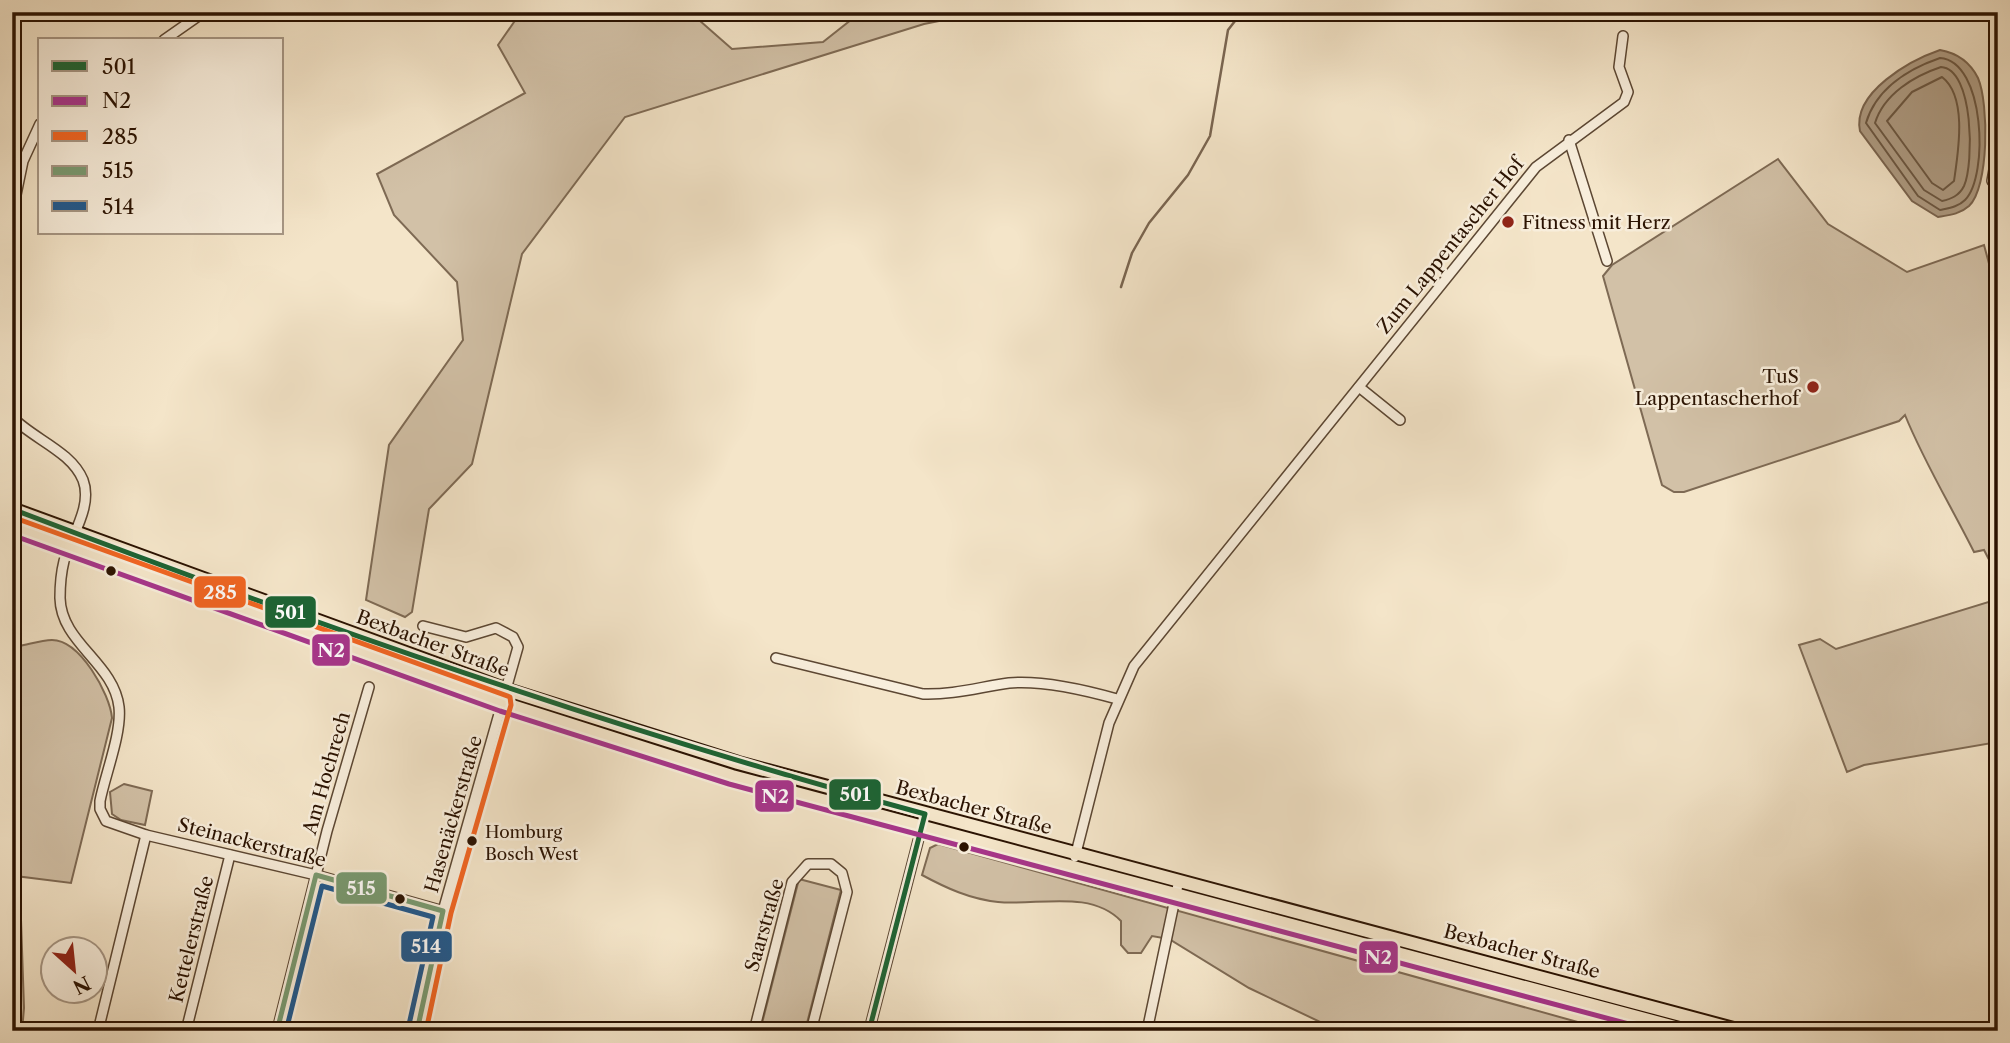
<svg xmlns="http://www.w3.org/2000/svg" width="2010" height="1043" font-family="'Libre Caslon Text',serif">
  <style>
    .green { fill: #d2c1a7; stroke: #7e6a54; stroke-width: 2 }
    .water { fill: #af9d85; stroke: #7a6550; stroke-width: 2 }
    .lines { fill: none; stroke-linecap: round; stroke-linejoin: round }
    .shore { stroke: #6c5843; stroke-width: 2 }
    .stream { stroke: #7a6550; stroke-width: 2.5 }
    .minor-casing { stroke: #5c4733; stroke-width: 12 }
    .major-casing { stroke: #2a1201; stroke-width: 16 }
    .minor { stroke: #f8eedc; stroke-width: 9 }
    .major { stroke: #f4e5c9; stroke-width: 12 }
    .bus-1-casing { stroke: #f8eedc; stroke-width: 10 }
    .bus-2-casing { stroke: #f8eedc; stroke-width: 10 }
    .bus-3-casing { stroke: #f8eedc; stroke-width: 10 }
    .bus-4-casing { stroke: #f8eedc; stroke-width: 10 }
    .bus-5-casing { stroke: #f8eedc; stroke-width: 10 }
    .bus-1 { stroke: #1c6434; stroke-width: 5 }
    .bus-2 { stroke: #a7358b; stroke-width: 5 }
    .bus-3 { stroke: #f26522; stroke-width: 5 }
    .bus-4 { stroke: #799a71; stroke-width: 5 }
    .bus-5 { stroke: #21598e; stroke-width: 5 }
    .poi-dot { fill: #8f2418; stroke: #f8eedc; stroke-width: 2.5 }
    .bus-dot { fill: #2a1201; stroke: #f8eedc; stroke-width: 2.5 }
    .labels { text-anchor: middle; stroke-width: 5; stroke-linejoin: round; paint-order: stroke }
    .bus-label { font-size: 17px; fill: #2a1201; stroke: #f8eedc; text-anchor: start }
    .poi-label { font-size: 19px; fill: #2a1201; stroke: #f8eedc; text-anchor: start }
    .street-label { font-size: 19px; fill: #2a1201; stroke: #f8eedc }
    .line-badge { stroke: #f8eedc; stroke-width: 2.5 }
    .badge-label { font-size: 19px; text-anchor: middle; font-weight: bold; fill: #fff }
  </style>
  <rect width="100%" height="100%" fill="#f4e5c9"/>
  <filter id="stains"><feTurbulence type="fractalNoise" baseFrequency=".00286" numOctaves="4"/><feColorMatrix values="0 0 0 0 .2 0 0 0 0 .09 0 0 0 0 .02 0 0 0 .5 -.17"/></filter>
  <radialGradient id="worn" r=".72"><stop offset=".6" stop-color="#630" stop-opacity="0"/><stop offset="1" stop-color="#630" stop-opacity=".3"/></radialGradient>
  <!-- green -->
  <g class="green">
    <polygon points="521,12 691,13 732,49 823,42 861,12 984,12 924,24 625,117 522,254 472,464 429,509 412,612 405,617 366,600 389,445 463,340 457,282 394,215 377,174 525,93 498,45"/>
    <path d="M1778,159L1828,224L1907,272L1984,245L1998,297V577L1984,550L1974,552C1951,506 1924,462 1905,415L1899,421L1684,492H1674L1662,485L1603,276L1612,265Z"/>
    <polygon points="1998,599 1998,742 1864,765 1847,772 1799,645 1820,639 1836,649"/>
    <path d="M12,636L16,637L20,646C30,644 42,640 52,640C80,640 110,694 112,718L71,883L15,876L21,920L24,1008L22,1031H12Z"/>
    <polygon points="124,784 152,791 145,825 121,820 112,814 110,792"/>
    <path d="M938,844L1610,1031H1339L1249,988L1169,939L1152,936L1141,953H1128L1121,945V921C1090,889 1037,906 998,902C970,899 946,888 922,875L930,848Z"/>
    <polygon points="799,879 841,890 805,1031 760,1031"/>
  </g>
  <!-- water -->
  <path class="water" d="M1940,50C1957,53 1970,62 1978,78C1989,104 1989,187 1969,206C1960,214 1950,215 1938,217L1912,201L1860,131C1852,92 1911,60 1940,50Z"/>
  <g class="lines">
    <!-- shore -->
    <g class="shore">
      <path d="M1940,58C1985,61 1989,176 1965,200C1958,207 1949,208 1940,210L1918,196L1866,123C1876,89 1908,69 1940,58Z"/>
      <path d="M1941,67C1974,69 1974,164 1964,186C1959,196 1951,199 1942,201L1924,190L1875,123C1884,94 1914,76 1941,67Z"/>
      <path d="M1942,77C1968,97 1958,153 1954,181L1943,190L1932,183L1887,121L1912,92Z"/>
    </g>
    <!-- stream -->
    <polyline class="stream" points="1121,287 1132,253 1149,223 1188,175 1210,136 1228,30 1242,12"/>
    <!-- minor casing -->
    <g class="minor-casing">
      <g id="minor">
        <polyline points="164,40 204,12"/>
        <polyline points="1569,140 1607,261"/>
        <polyline points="1992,181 1998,147"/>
        <polyline points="12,214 23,161 40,124"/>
        <polyline points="1359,387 1400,420"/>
        <path d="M12,417C33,439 71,451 83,480C93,506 71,536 64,561C61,573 60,585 60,598C61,643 114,663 119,707C122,733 105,775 100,801V809L106,821L146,835L316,875L443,911"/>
        <path d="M776,658L923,694C953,695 980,687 1009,683C1043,680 1085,690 1117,699"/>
        <polyline points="1075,857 1109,723 1134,666 1536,167 1624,102 1628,92 1619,67 1623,36"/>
        <polyline points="98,1031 146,835"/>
        <polyline points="186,1031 230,855"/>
        <polyline points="277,1031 327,831 369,687"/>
        <polyline points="417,1031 443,911 518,647 513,637 496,628 466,637 423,626"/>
        <polyline points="754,1031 792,882 808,864 831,864 842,873 847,892 811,1031"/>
        <polyline points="869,1031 923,822"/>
        <polyline points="1147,1031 1179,880"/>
      </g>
    </g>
    <!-- major casing -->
    <g class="major-casing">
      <g id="major">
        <polyline points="12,509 507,690 738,763 1741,1031"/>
        <polyline points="12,526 503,703 732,776 1690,1031"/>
      </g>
    </g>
    <!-- minor -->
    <use href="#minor" class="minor"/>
    <!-- major -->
    <use href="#major" class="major"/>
    <!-- bus-1 casing -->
    <g class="bus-1-casing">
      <path id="bus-1" d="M12,509C313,624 615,730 925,814L869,1031"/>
    </g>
    <!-- bus-2 casing -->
    <g class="bus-2-casing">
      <polyline id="bus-2" points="12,535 500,711 729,784 1655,1031"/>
    </g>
    <!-- bus-3 casing -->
    <g class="bus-3-casing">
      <polyline id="bus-3" points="15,518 510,697 511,705 451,913 426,1031"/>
    </g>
    <!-- bus-4 casing -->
    <g class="bus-4-casing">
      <polyline id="bus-4" points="277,1031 316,875 443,911 417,1031"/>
    </g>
    <!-- bus-5 casing -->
    <g class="bus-5-casing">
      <polyline id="bus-5" points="286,1031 322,886 433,917 408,1029"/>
    </g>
    <!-- bus-1 -->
    <use href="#bus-1" class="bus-1"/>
    <!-- bus-2 -->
    <use href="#bus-2" class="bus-2"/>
    <!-- bus-3 -->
    <use href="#bus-3" class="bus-3"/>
    <!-- bus-4 -->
    <use href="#bus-4" class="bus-4"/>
    <!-- bus-5 -->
    <use href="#bus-5" class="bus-5"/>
  </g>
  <!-- markers -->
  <g class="poi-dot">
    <circle cx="1508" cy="222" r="7"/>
    <circle cx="1813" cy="387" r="7"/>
  </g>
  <g class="bus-dot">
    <circle cx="111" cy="571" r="6"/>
    <circle cx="472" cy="841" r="6"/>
    <circle cx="964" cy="847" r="6"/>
    <circle cx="400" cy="899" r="6"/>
  </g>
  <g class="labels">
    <!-- bus labels -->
    <g class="bus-label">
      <text x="485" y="838">Homburg<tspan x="485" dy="22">Bosch West</tspan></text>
    </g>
    <!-- poi labels -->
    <g class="poi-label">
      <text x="1522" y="229">Fitness mit Herz</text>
      <text x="1799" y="383" text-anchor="end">TuS<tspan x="1799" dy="22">Lappentascherhof</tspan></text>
    </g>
    <!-- street labels -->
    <g class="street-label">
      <text transform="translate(1450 245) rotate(-51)" y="7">Zum Lappentascher Hof</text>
      <text transform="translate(433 643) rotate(20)" y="7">Bexbacher Straße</text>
      <text transform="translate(326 773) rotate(-74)" y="7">Am Hochrech</text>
      <text transform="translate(974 807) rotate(15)" y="7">Bexbacher Straße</text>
      <text transform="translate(453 814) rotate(-74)" y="7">Hasenäckerstraße</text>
      <text transform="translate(252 842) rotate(14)" y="7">Steinackerstraße</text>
      <text transform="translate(764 925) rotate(-74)" y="7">Saarstraße</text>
      <text transform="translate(191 939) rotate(-76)" y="7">Kettelerstraße</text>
      <text transform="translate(1522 951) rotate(15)" y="7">Bexbacher Straße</text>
    </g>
  </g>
  <g class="line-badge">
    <rect x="193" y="575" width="54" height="34" rx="7" fill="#f26522"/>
    <rect x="264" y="595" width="53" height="34" rx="7" fill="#1c6434"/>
    <rect x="311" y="633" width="40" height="34" rx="7" fill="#a7358b"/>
    <rect x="828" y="778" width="54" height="33" rx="7" fill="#1c6434"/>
    <rect x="754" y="779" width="41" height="34" rx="7" fill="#a7358b"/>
    <rect x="335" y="871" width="53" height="34" rx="7" fill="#799a71"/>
    <rect x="400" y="930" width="53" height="33" rx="7" fill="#21598e"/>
    <rect x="1358" y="940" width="41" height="34" rx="7" fill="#a7358b"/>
  </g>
  <g class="badge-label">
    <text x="220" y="599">285</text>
    <text x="290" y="619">501</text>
    <text x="331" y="657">N2</text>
    <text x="855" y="801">501</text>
    <text x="775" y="803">N2</text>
    <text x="361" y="895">515</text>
    <text x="426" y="953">514</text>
    <text x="1378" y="964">N2</text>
  </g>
  <!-- margin -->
  <rect width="2010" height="1043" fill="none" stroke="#f4e5c9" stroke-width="42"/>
  <rect x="14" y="14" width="1982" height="1015" fill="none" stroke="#2a1201" stroke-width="3.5"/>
  <rect x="21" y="21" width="1968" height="1001" fill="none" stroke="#2a1201" stroke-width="2"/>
  <!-- legend -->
  <rect x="38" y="38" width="245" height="196" fill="#f8eedc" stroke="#a69684" stroke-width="2"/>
  <rect x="52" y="61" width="35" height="10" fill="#1c6434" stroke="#a69684" stroke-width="2"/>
  <text x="102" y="74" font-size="21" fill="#2a1201">501</text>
  <rect x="52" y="96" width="35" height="10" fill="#a7358b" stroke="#a69684" stroke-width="2"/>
  <text x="102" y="108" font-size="21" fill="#2a1201">N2</text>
  <rect x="52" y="131" width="35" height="10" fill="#f26522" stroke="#a69684" stroke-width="2"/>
  <text x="102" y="144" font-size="21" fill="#2a1201">285</text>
  <rect x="52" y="166" width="35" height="10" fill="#799a71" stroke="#a69684" stroke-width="2"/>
  <text x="102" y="178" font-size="21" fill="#2a1201">515</text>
  <rect x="52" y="201" width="35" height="10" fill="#21598e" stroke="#a69684" stroke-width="2"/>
  <text x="102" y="214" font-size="21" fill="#2a1201">514</text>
  <!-- north arrow -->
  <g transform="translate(74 970) rotate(153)"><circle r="33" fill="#f8eedc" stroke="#a69684" stroke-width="2"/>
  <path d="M0-5L12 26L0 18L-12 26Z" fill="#8f2418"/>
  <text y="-10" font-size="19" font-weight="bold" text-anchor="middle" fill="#2a1201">N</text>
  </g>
  <rect width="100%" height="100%" filter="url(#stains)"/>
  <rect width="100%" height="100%" fill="url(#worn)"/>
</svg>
